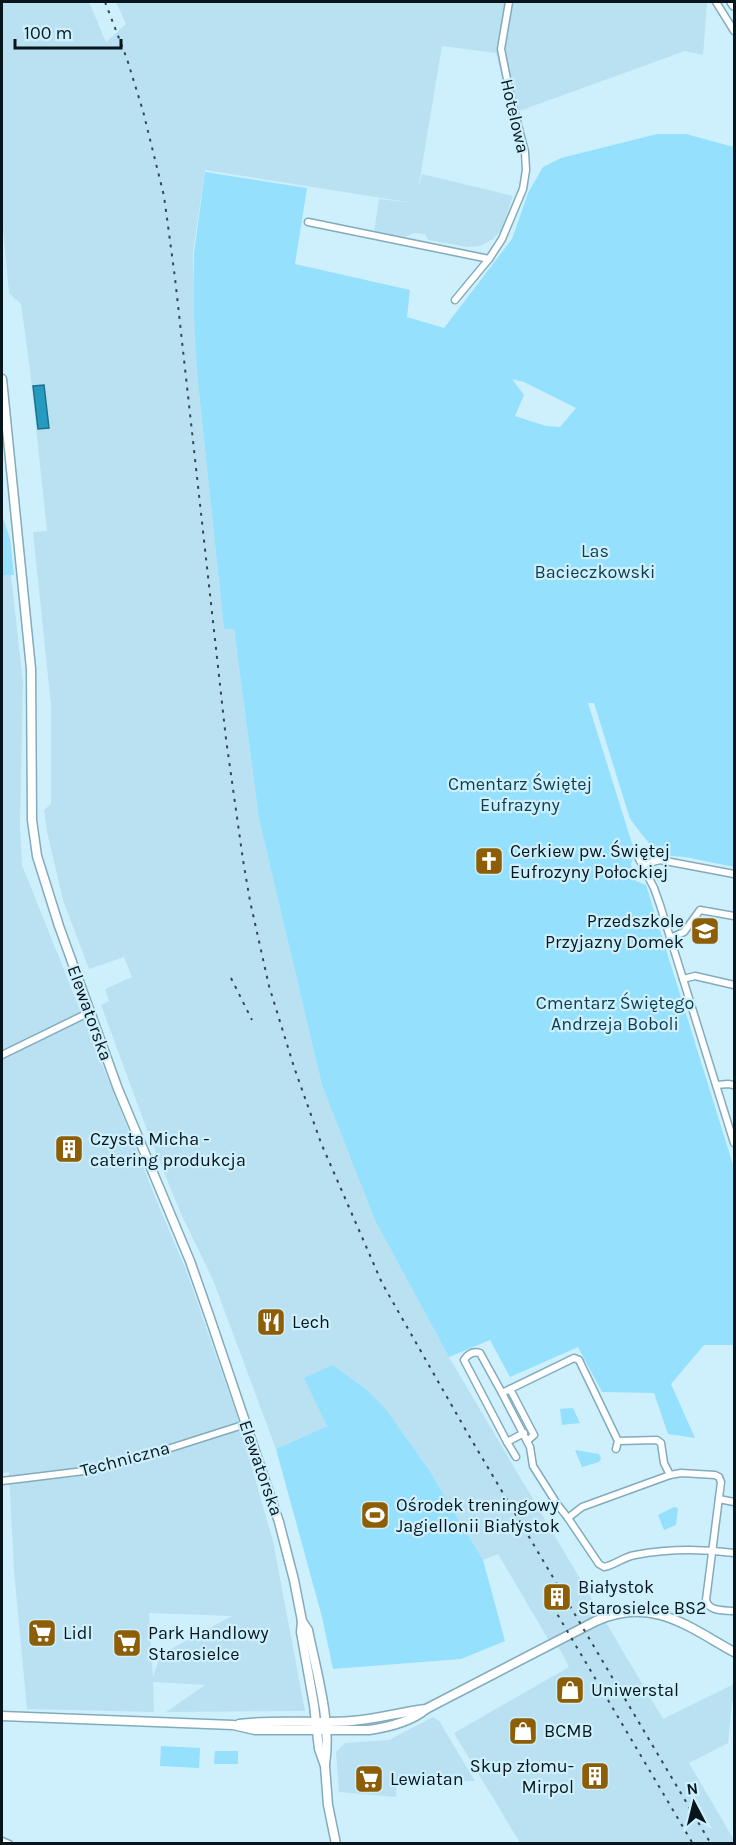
<svg xmlns="http://www.w3.org/2000/svg" width="736" height="1845" font-family="Karla,sans-serif">
  <style>
    .built { fill: #bae1f1; fill-rule: evenodd }
    .green { fill: #94e0fd; fill-rule: evenodd }
    .water { fill: #269abf; stroke: #1c728e; stroke-width: 1.5 }
    .lines { fill: none; stroke-linecap: round; stroke-linejoin: round }
    .street-casing { stroke: #82abbb; stroke-width: 9 }
    .secondary-casing { stroke: #82abbb; stroke-width: 11 }
    .primary-casing { stroke: #82abbb; stroke-width: 12 }
    .street { stroke: #fff; stroke-width: 6 }
    .secondary { stroke: #fff; stroke-width: 8 }
    .primary { stroke: #fff; stroke-width: 9 }
    .rail { stroke: #344850; stroke-width: 2; stroke-dasharray: 3 6; stroke-linecap: butt }
    .labels { text-anchor: middle; stroke-width: 4.5; stroke-linejoin: round; paint-order: stroke }
    .street-label { font-size: 18px; fill: #06161c; stroke: #cef0fd }
    .park-label { font-size: 18px; fill: #0c3d4c; stroke: #cef0fd }
    .poi-label { font-size: 18px; fill: #06161c; stroke: #cef0fd; text-anchor: start }
  </style>
  <rect width="100%" height="100%" fill="#cef0fd"/>
  <!-- built -->
  <g class="built">
    <polygon points="2,2 89,2 106,42 126,24 116,2 707,3 703,55 685,51 511,114 496,53 442,46 418,190 422,174 513,196 501,231 493,239 480,246 468,247 428,240 425,234 414,233 405,237 374,232 379,199 413,203 205,170 193,252 197,373 224,629 234,629 259,819 322,1085 380,1229 449,1357 663,1719 734,1684 734,1699 732,1702 728,1743 689,1763 734,1840 734,1843 520,1843 454,1733 569,1667 559,1648 548,1639 498,1554 483,1560 429,1470 385,1408 367,1390 333,1365 305,1379 327,1426 276,1449 213,1280 181,1214 147,1130 101,1005 109,1001 105,989 132,977 124,957 89,969 63,900 47,832 44,810 51,804 51,706 33,532 47,531 30,370 21,304 9,293 2,217"/>
    <path d="M2,575H11L23,683L20,828L22,865L158,1204L186,1270L238,1419L273,1541L305,1711L166,1712L205,1685L153,1682L154,1712L27,1709L14,1571L9,1472L2,1473ZM149,1613L232,1616L161,1654L153,1677Z"/>
    <polygon points="433,1717 439,1721 475,1781 397,1781 396,1797 339,1792 336,1752 345,1743 389,1740"/>
  </g>
  <!-- green -->
  <g class="green">
    <path d="M657,134H686L734,147V867L685,857L658,855L630,819L594,703H588L635,853L631,864L636,881L646,885L734,1168V1345H704L671,1384L695,1438L668,1434L654,1393L602,1392L578,1347L510,1377L490,1340L449,1357L376,1222L322,1085L259,819L234,629H224L197,373L194,314V253L205,172L307,188L295,264L410,290L407,317L444,328L512,239L528,193L543,167L561,158ZM512,379L524,382L576,408L560,427L546,426L515,416L524,395Z"/>
    <polygon points="2,504 3,518 10,539 14,575 2,575"/>
    <polygon points="333,1365 367,1390 385,1408 429,1470 483,1560 505,1641 461,1659 333,1669 322,1617 276,1449 327,1426 304,1378"/>
    <polygon points="573,1408 580,1423 562,1425 560,1409"/>
    <polygon points="575,1450 599,1454 601,1458 599,1462 582,1467"/>
    <polygon points="674,1507 678,1508 676,1525 664,1530 658,1515"/>
    <polygon points="161,1746 200,1748 199,1768 160,1766"/>
    <polygon points="215,1751 238,1751 238,1764 214,1764"/>
  </g>
  <!-- water -->
  <polygon class="water" points="44,385 49,428 38,429 33,386"/>
  <g class="lines">
    <!-- street casing -->
    <g class="street-casing">
      <g id="street">
        <polyline points="716,2 734,31"/>
        <polyline points="308,222 489,259"/>
        <polyline points="455,300 489,259 502,239 523,189 526,170 525,152 511,99 501,49 509,2"/>
        <polyline points="638,857 654,888 660,905 734,1143"/>
        <polyline points="642,865 660,860 734,874"/>
        <polyline points="670,938 684,932 700,910 734,916"/>
        <polyline points="683,979 695,976 734,985"/>
        <polyline points="2,1055 90,1012"/>
        <polyline points="717,1085 728,1084 734,1085"/>
        <polyline points="510,1389 534,1435 527,1441"/>
        <path d="M502,1393L480,1353C473,1351 468,1354 464,1360L507,1442L524,1433"/>
        <polyline points="618,1441 657,1440 661,1443 664,1463 670,1475"/>
        <polyline points="507,1442 516,1457"/>
        <polyline points="2,1481 84,1471 133,1460 246,1424"/>
        <polyline points="719,1499 734,1502"/>
        <polyline points="568,1518 557,1504 533,1466 530,1447 502,1393 574,1358 579,1360 618,1441 616,1449"/>
        <path d="M734,1553C702,1549 667,1549 635,1555C623,1557 615,1565 604,1567L599,1564L568,1518L582,1507L670,1475L681,1473L715,1475L719,1477L721,1482L706,1600C709,1612 724,1610 734,1611"/>
        <polyline points="2,1841 9,1844"/>
      </g>
    </g>
    <!-- secondary casing -->
    <g class="secondary-casing">
      <g id="secondary">
        <polyline points="2,379 31,669 32,820 37,856 59,926 118,1089 190,1261 210,1318 279,1522 294,1580 302,1621 301,1632 314,1705 319,1749 325,1766 328,1805 336,1844"/>
        <path d="M302,1621L308,1630C316,1670 332,1724 325,1764"/>
        <path d="M2,1716L233,1725L255,1730H369C389,1727 411,1722 426,1709L596,1621C652,1596 687,1626 734,1652"/>
        <path d="M239,1724C276,1719 314,1724 352,1721C377,1719 401,1712 426,1709"/>
      </g>
    </g>
    <!-- primary casing -->
    <g class="primary-casing">
      <polyline id="primary" points="732,2 734,5"/>
    </g>
    <!-- street -->
    <use href="#street" class="street"/>
    <!-- secondary -->
    <use href="#secondary" class="secondary"/>
    <!-- primary -->
    <use href="#primary" class="primary"/>
    <!-- rail -->
    <g class="rail">
      <polyline points="105,2 127,59 143,111 164,196 175,278 226,739 243,860 250,901 269,986 294,1067 321,1143 382,1283 468,1434 711,1844"/>
      <polyline points="231,978 252,1020"/>
      <polyline points="553,1607 693,1844"/>
    </g>
  </g>
  <!-- icons -->
  <defs>
    <g id="church-square" transform="scale(1.5)"><rect x="-9" y="-9" width="18" height="18" rx="4" fill="#8d5e06" stroke="#cef0fd"/><path d="M-1.2-6h2.4v3.5h3.3v2.4h-3.3V6h-2.4V-.1h-3.3v-2.4h3.3Z" fill="#fff"/></g>
    <g id="school-square" transform="scale(1.5)"><rect x="-9" y="-9" width="18" height="18" rx="4" fill="#8d5e06" stroke="#cef0fd"/><path d="M0-5L7-2L0 1L-7-2ZM-4 1L0 2.5L4 1V4Q0 6-4 4Z" fill="#fff"/></g>
    <g id="building-square" transform="scale(1.5)"><rect x="-9" y="-9" width="18" height="18" rx="4" fill="#8d5e06" stroke="#cef0fd"/><path d="M-4-6H4V6H1V3H-1V6H-4ZM-2.5-4.3h1.7v1.8h-1.7ZM.8-4.3h1.7v1.8H.8ZM-2.5-1h1.7V.8h-1.7ZM.8-1h1.7V.8H.8Z" fill="#fff"/></g>
    <g id="restaurant-square" transform="scale(1.5)"><rect x="-9" y="-9" width="18" height="18" rx="4" fill="#8d5e06" stroke="#cef0fd"/><path d="M-5-6h1v4h1v-4h1v4h1v-4h1v5L-1.5 .5V6h-2V.5L-5-1ZM5-6V6H3V1.5H1.5Q1.5-4 5-6Z" fill="#fff"/></g>
    <g id="stadium-square" transform="scale(1.5)"><rect x="-9" y="-9" width="18" height="18" rx="4" fill="#8d5e06" stroke="#cef0fd"/><path d="M0-5a6.5 5 0 1 0 0 10a6.5 5 0 1 0 0-10ZM-3.5-1.8h7v3.6h-7Z" fill="#fff"/></g>
    <g id="supermarket-square" transform="scale(1.5)"><rect x="-9" y="-9" width="18" height="18" rx="4" fill="#8d5e06" stroke="#cef0fd"/><path d="M-6-5.5h2.5l.6 2H6L4.5 2H-2.5L-4.4-4H-6ZM-1.5 3.2a1.3 1.3 0 1 0 .1 0ZM3 3.2a1.3 1.3 0 1 0 .1 0Z" fill="#fff"/></g>
    <g id="shop-square" transform="scale(1.5)"><rect x="-9" y="-9" width="18" height="18" rx="4" fill="#8d5e06" stroke="#cef0fd"/><path d="M-5-2.5h2.3a2.7 3.5 0 0 1 5.4 0H5L5.5 6h-11ZM-1.5-2.5h3a1.5 2.3 0 0 0-3 0Z" fill="#fff"/></g>
  </defs>
  <g fill-rule="evenodd">
    <use href="#church-square" x="489" y="861"/>
    <use href="#school-square" x="705" y="931"/>
    <use href="#building-square" x="69" y="1149"/>
    <use href="#restaurant-square" x="271" y="1322"/>
    <use href="#stadium-square" x="375" y="1515"/>
    <use href="#building-square" x="557" y="1597"/>
    <use href="#supermarket-square" x="42" y="1633"/>
    <use href="#supermarket-square" x="127" y="1643"/>
    <use href="#shop-square" x="570" y="1690"/>
    <use href="#shop-square" x="523" y="1731"/>
    <use href="#building-square" x="595" y="1776"/>
    <use href="#supermarket-square" x="369" y="1779"/>
  </g>
  <g class="labels">
    <!-- street labels -->
    <g class="street-label">
      <text transform="translate(515 116) rotate(77)" y="6">Hotelowa</text>
      <text transform="translate(90 1013) rotate(70)" y="6">Elewatorska</text>
      <text transform="translate(125 1459) rotate(-15)" y="6">Techniczna</text>
      <text transform="translate(261 1468) rotate(71)" y="6">Elewatorska</text>
    </g>
    <!-- park labels -->
    <g class="park-label">
      <text x="595" y="557">Las<tspan x="595" dy="21">Bacieczkowski</tspan></text>
      <text x="520" y="790">Cmentarz Świętej<tspan x="520" dy="21">Eufrazyny</tspan></text>
      <text x="615" y="1009">Cmentarz Świętego<tspan x="615" dy="21">Andrzeja Boboli</tspan></text>
    </g>
    <!-- poi labels -->
    <g class="poi-label">
      <text x="510" y="857">Cerkiew pw. Świętej<tspan x="510" dy="21">Eufrozyny Połockiej</tspan></text>
      <text x="684" y="927" text-anchor="end">Przedszkole<tspan x="684" dy="21">Przyjazny Domek</tspan></text>
      <text x="90" y="1145">Czysta Micha -<tspan x="90" dy="21">catering produkcja</tspan></text>
      <text x="292" y="1328">Lech</text>
      <text x="396" y="1511">Ośrodek treningowy<tspan x="396" dy="21">Jagiellonii Białystok</tspan></text>
      <text x="578" y="1593">Białystok<tspan x="578" dy="21">Starosielce BS2</tspan></text>
      <text x="63" y="1639">Lidl</text>
      <text x="148" y="1639">Park Handlowy<tspan x="148" dy="21">Starosielce</tspan></text>
      <text x="591" y="1696">Uniwerstal</text>
      <text x="544" y="1737">BCMB</text>
      <text x="574" y="1772" text-anchor="end">Skup złomu-<tspan x="574" dy="21">Mirpol</tspan></text>
      <text x="390" y="1785">Lewiatan</text>
    </g>
  </g>
  <!-- border -->
  <rect width="736" height="1845" fill="none" stroke="#06161c" stroke-width="6"/>
  <!-- north arrow -->
  <g transform="translate(694 1803) rotate(353)" stroke="#cef0fd" stroke-width="4.5" paint-order="stroke">
  <path d="M0-4.5L10 22L0 15L-10 22Z" fill="#06161c"/>
  <text y="-9" font-size="16" font-weight="bold" text-anchor="middle" fill="#06161c">N</text>
  </g>
  <!-- scale -->
  <path d="M15 39v9h106v-9" fill="none" stroke="#06161c" stroke-width="3"/>
  <text x="24" y="39" font-size="18" fill="#06161c" stroke="#cef0fd" stroke-width="4.5" paint-order="stroke">100 m</text>
</svg>
